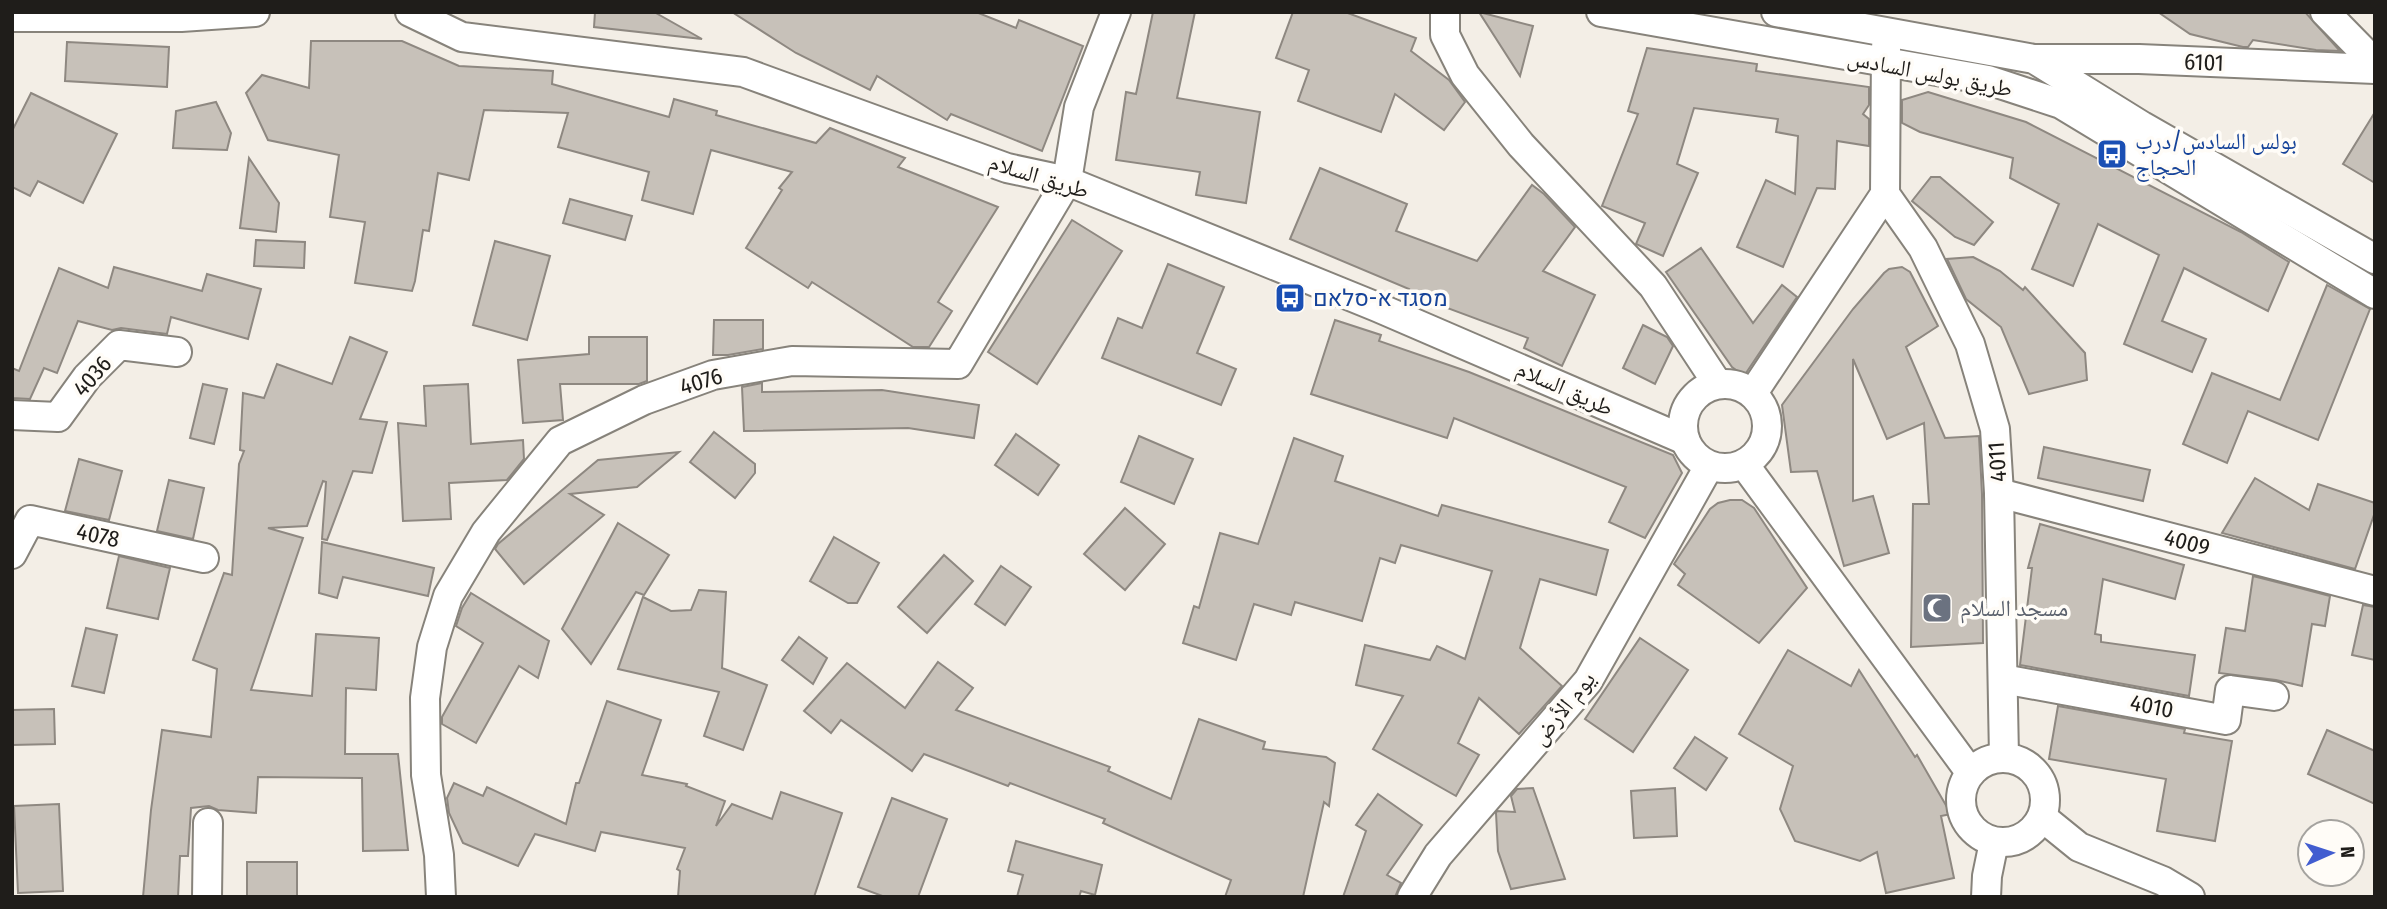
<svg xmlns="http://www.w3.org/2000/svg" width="2387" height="909" font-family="'Fira Sans Condensed','Noto Naskh Arabic',Heebo,sans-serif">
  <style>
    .building { fill: #c7c1b9; stroke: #8e8881; stroke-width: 2 }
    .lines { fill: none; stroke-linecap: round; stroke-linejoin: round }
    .minor-casing { stroke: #87837b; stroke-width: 32 }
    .minor { stroke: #fff; stroke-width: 28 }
    .labels { text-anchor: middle; stroke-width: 7; stroke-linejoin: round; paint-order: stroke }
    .street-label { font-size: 23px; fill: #1f1d1a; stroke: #fffcf7 }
    .transit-label { font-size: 23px; fill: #164399; stroke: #fffcf7; text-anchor: start }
    .worship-label { font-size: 23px; fill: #5b616d; stroke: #fffcf7; text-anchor: start }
  </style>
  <rect width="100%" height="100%" fill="#f3eee6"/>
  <!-- building -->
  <g class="building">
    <polygon points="595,12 654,12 702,39 594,27"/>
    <polygon points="732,12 976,12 1016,28 1019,20 1083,46 1042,151 951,114 947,120 877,76 870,90 796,53"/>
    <polygon points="1153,12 1195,12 1177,98 1260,112 1246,203 1196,195 1200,172 1116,160 1126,92 1136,94"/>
    <polygon points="1293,12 1345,12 1416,38 1411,51 1449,80 1465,102 1444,130 1395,94 1381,132 1298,101 1309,70 1276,58"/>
    <polygon points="1479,12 1533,26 1520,76"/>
    <polygon points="2158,12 2305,12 2340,51 2316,50 2253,40 2248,47 2243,47 2190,34"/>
    <polygon points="311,41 402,41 459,66 553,71 552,84 669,117 674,99 717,111 716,115 816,143 830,128 905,158 898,167 998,207 938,302 952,311 929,347 913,347 812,282 808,288 746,248 782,190 779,188 792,172 711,150 693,214 642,200 649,172 558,147 568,113 484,110 469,180 438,173 429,231 423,230 415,281 412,291 355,283 365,222 330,217 339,155 268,140 246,93 262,75 309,88"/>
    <polygon points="67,42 169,47 167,87 65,81"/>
    <polygon points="1647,48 1757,64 1756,71 1869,87 1869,105 1863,114 1869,119 1869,146 1837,141 1835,189 1817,188 1783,267 1737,247 1766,180 1795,194 1798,136 1776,132 1778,119 1694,108 1677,164 1698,173 1663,256 1636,244 1645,223 1602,206 1638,114 1628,111"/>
    <polygon points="1928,92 2026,122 2241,232 2289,262 2268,311 2184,268 2162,321 2206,339 2192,372 2124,344 2159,255 2098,224 2073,286 2032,269 2059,204 2010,178 2013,158 1920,132 1902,123 1902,100"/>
    <polygon points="31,93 117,134 83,203 38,181 30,196 12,187 12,131"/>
    <polygon points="216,102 231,133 227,150 173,148 176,111"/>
    <polygon points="2375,112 2375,183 2343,164"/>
    <polygon points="249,158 279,203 276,232 240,228"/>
    <polygon points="1320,168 1407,204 1396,231 1477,261 1532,185 1544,194 1575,227 1543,271 1595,295 1562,366 1524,348 1528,338 1407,293 1409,289 1290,239"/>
    <polygon points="1931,177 1940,177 1993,222 1974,245 1955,237 1912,201"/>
    <polygon points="570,199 632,216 625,240 563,223"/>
    <polygon points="1072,220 1122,251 1037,384 988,352"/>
    <polygon points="256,240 305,242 304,268 254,266"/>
    <polygon points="495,241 550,256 527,340 473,325"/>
    <polygon points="1701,248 1753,323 1782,285 1797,297 1744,376 1732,367 1666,272"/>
    <polygon points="1973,257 2000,271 2023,290 2025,287 2085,353 2087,380 2029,394 2001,327 1966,299 1947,259"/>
    <polygon points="1168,264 1224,287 1197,353 1236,369 1221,405 1102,358 1118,318 1142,328"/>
    <polygon points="114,267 202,291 207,274 261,289 248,339 171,317 167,334 121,328 112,330 78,321 57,373 44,368 30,399 12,398 12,368 19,371 59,268 108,288"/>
    <polygon points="1902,267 1910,272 1938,326 1906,347 1945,438 1979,436 1982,494 1983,643 1911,647 1913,504 1929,504 1924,423 1887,439 1853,359 1853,501 1873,496 1889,553 1844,566 1817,471 1791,472 1782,405 1853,309 1884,273 1889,269"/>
    <polygon points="2327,285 2370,309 2318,440 2248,411 2227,463 2183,444 2212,373 2280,400"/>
    <polygon points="714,320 763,320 763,349 728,355 713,355"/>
    <polygon points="1335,320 1381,335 1379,341 1469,372 1673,455 1682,473 1645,538 1609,522 1626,487 1454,418 1447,438 1311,394"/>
    <polygon points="1643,325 1667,337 1673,346 1655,384 1623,368"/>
    <polygon points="350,337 387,352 360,419 387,422 372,473 353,471 327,540 322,539 326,482 323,481 307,526 268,528 303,538 251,690 312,696 316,634 379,638 376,690 346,688 345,754 398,754 408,850 363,851 362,778 258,777 256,813 218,810 209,806 191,808 188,856 180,856 178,897 143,897 151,810 162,730 211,737 217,669 193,660 224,573 232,575 239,464 244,451 240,450 243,393 264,398 277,364 332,384"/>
    <polygon points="589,337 647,337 647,381 639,384 560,384 563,420 523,423 518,360 589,354"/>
    <polygon points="762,383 762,392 882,390 979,405 974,438 908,428 744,431 742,387"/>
    <polygon points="203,384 227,389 214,444 190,438"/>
    <polygon points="468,384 471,444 523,440 524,459 507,480 449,483 451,519 403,521 398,423 426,426 424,386"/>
    <polygon points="714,432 755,464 755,473 735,498 690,462"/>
    <polygon points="1016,434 1059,465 1038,495 995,465"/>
    <polygon points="1139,436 1193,459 1174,504 1121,482"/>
    <polygon points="1294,438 1343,456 1335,481 1438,516 1442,505 1608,550 1596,595 1540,579 1520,648 1562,686 1519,734 1479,698 1458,743 1479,755 1456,796 1373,749 1403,696 1356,685 1365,645 1430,660 1437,646 1465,659 1492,571 1401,545 1395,563 1380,558 1362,621 1295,602 1291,615 1254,604 1236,660 1183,643 1194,606 1199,608 1220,533 1258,544"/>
    <polygon points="2044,447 2150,470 2143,501 2038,478"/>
    <polygon points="679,452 637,487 570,494 604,515 524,584 495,549 498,544 598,460"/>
    <polygon points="79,459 122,471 109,520 65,511"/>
    <polygon points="2255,478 2309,510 2318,484 2375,503 2375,512 2355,569 2222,533"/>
    <polygon points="169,480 204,488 193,539 157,531"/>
    <polygon points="1730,500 1742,500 1754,508 1807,588 1759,643 1678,585 1685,574 1674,564 1710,509 1718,503"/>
    <polygon points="1125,508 1165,544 1125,590 1084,554"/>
    <polygon points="618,523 669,555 644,595 636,592 591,664 562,629"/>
    <polygon points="2040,524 2184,565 2175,599 2103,579 2095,634 2101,635 2101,642 2195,655 2189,696 2020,665 2032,568 2028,568"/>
    <polygon points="834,537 879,563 857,603 848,603 810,581"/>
    <polygon points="322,542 434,568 428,596 343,577 337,598 319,593"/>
    <polygon points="944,555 973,581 927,633 898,607"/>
    <polygon points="119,556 170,568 158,619 107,608"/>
    <polygon points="1001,566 1031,587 1005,625 975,604"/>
    <polygon points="2253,576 2330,596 2325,626 2312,624 2302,686 2276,680 2219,673 2226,628 2245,631"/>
    <polygon points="699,590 726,592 722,668 767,685 743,750 704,736 719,692 618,669 643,597 671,611 691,610"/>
    <polygon points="471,593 549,641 538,678 519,666 476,743 442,724 442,717 483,643 456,626 462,608"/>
    <polygon points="2363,605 2375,607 2375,660 2352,655"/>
    <polygon points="86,628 117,635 104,693 72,686"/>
    <polygon points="799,637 827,658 813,684 782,660"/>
    <polygon points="1640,638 1688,670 1633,752 1585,719"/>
    <polygon points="1788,650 1851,686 1859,670 1915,757 1917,755 1951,814 1941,816 1954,878 1886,893 1877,852 1860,861 1795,841 1780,809 1793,766 1739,734"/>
    <polygon points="938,662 973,688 956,710 1110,767 1108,771 1171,799 1199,719 1265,742 1263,749 1326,757 1335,763 1329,806 1324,802 1303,897 1225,897 1231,880 1103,823 1105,819 1010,783 1008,786 924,754 912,771 841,720 831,733 804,711 847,663 905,708"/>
    <polygon points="607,701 661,720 642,775 687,784 686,786 725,801 716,826 732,804 772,819 781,792 842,813 814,897 678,897 680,871 677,869 685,848 601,832 595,851 535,834 518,866 463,843 449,813 447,798 454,783 483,796 487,787 566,824 576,783 579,783"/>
    <polygon points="2058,706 2185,729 2184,733 2232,741 2215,841 2157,831 2166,779 2049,759"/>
    <polygon points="54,709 55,744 12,745 12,710"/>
    <polygon points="2327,730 2375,751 2375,804 2308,774"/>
    <polygon points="1695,737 1727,758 1706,790 1674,768"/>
    <polygon points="1533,788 1565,879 1511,889 1498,851 1496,813 1497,811 1515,812 1511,796 1517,789"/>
    <polygon points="1675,788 1677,836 1634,838 1631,791"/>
    <polygon points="1378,794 1422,825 1387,875 1401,883 1395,897 1343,897 1366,831 1356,825"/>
    <polygon points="892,798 947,819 918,897 885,897 858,887"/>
    <polygon points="59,804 63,891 18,893 14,806"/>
    <polygon points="1016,841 1102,865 1095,895 1081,891 1079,897 1017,897 1023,875 1008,871"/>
    <rect x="247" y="862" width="50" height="35"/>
  </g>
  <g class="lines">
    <!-- minor casing -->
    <g class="minor-casing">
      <g id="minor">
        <polyline points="410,12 462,37 743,72 1007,168 1067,181 1377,307 1685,440"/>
        <polyline points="1445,12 1445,35 1465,75 1521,145 1653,286 1717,383"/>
        <polyline points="1601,12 1988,80 2061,104 2375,294"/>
        <polyline points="1776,12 2034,59 2142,126 2375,259"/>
        <polyline points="2325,12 2375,63"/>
        <polyline points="12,17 181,17 255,12"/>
        <polyline points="2035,59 2139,59 2375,69"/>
        <polyline points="1885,194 1923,248 1970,344 1995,429 1999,493 2004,757"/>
        <circle cx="1725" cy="426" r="42"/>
        <polyline points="1753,393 1885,194 1886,47"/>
        <polyline points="12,415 58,417 87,377 119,345 177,352"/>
        <polyline points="1744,464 1970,772"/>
        <polyline points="1999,493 2375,591"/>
        <polyline points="12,554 30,520 204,558"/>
        <polyline points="2003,679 2226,720 2230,690 2274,696"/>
        <circle cx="2003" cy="800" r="42"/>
        <polyline points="2042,817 2079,847 2163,881 2190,897"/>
        <polyline points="207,897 208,823"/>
        <polyline points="441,897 439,855 426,775 425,698 432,647 448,596 486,532 560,441 644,400 713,375 792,361 958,364 1067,181 1079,107 1116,12"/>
        <polyline points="1412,897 1438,855 1588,681 1709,466"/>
        <polyline points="1986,897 1987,876 1994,842"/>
      </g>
    </g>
    <!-- minor -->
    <use href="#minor" class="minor"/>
  </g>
  <!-- icons -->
  <defs>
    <g id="bus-square" transform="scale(1.575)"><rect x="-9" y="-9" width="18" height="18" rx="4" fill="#1a4fb4" stroke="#fffcf7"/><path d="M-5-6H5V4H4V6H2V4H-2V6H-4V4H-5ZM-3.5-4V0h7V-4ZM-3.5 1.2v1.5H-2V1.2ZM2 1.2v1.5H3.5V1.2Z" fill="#fff"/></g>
    <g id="mosque-square" transform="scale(1.575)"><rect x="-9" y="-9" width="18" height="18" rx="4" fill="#6b7280" stroke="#fffcf7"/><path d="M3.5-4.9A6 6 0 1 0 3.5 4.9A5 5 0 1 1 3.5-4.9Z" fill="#fff"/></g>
  </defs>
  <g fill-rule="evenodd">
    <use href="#bus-square" x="2112" y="154"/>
    <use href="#bus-square" x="1290" y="298"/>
    <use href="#mosque-square" x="1937" y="608"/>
  </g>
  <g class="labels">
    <!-- street labels -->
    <g class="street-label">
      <text transform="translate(2204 62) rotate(2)" y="8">6101</text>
      <text transform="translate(1930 73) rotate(11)" y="8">طريق بولس السادس</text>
      <text transform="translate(1039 176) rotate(17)" y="8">طريق السلام</text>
      <text transform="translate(92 376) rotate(-49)" y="8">4036</text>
      <text transform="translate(701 381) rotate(-17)" y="8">4076</text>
      <text transform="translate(1565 388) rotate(24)" y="8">طريق السلام</text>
      <text transform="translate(1997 462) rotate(-94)" y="8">4011</text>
      <text transform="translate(98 535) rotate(12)" y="8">4078</text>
      <text transform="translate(2187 542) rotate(15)" y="8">4009</text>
      <text transform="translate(2152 706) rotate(11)" y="8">4010</text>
      <text transform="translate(1563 708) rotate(-51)" y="8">يوم الأرض</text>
    </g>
    <!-- transit labels -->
    <g class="transit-label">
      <text x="2135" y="149">بولس السادس/درب<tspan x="2135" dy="26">الحجاج</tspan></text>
      <text x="1313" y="306">מסגד א-סלאם</text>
    </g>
    <!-- worship labels -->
    <g class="worship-label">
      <text x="1960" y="616">مسجد السلام</text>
    </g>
  </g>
  <!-- border -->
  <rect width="2387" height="909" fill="none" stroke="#1f1d1a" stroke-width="28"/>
  <!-- north arrow -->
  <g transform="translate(2331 853) rotate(87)"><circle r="33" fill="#fffcf7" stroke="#a5a39f" stroke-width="2"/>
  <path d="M0-5L12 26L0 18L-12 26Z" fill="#425dd0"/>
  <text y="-10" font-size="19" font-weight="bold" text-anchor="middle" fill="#1f1d1a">N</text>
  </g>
</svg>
